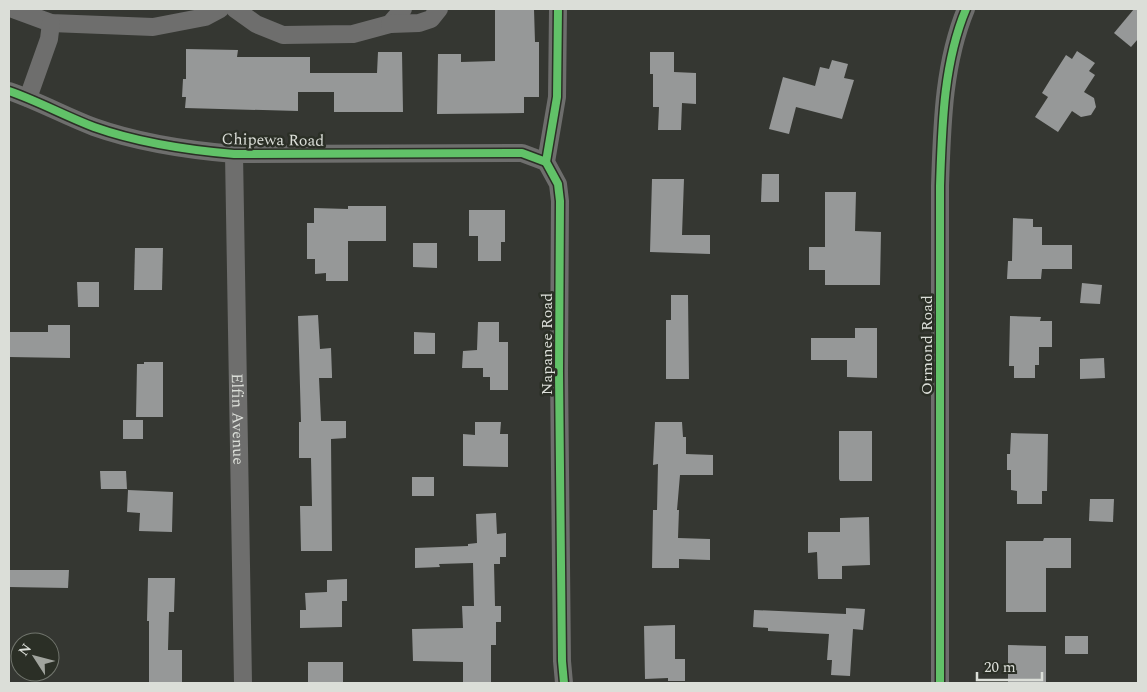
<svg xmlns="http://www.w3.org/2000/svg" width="1147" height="692" font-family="Spectral,serif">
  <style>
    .building { fill: #969898 }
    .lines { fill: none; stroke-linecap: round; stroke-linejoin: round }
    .minor { stroke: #6e6e6d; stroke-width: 18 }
    .cycleway-casing { stroke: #2b2f26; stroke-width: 11 }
    .cycleway { stroke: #61c268; stroke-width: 8 }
    .labels { text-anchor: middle; stroke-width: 5; stroke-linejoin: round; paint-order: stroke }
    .street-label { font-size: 16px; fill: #dbded8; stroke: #2b2f26 }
  </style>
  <rect width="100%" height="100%" fill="#353732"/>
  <!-- building -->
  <g class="building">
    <polygon points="495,9 534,9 535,42 539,42 539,97 524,97 524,113 437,114 438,54 461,54 461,62 495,61"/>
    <polygon points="1134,9 1138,9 1138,39 1131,47 1114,33"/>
    <polygon points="186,49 238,50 237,57 310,57 310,73 377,73 378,52 402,52 403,112 334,112 334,92 298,92 298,111 185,108 186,97 182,97 183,79 186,79"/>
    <polygon points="1077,51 1095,63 1089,71 1095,75 1084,92 1094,98 1096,107 1091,115 1081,117 1072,111 1058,132 1035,117 1048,97 1042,93 1050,80 1066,55 1072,59"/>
    <polygon points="650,52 674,52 674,72 696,73 696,104 682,103 681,130 658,130 659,107 653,107 653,74 650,74"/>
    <polygon points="832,60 848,64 844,78 854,80 842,119 796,107 789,134 769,129 783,77 815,86 820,67 829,69"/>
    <polygon points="762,174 779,174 779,202 761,202"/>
    <polygon points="652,179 684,179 682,235 710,235 710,254 650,252"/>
    <polygon points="825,192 856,192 855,231 881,232 880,285 825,285 825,270 809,270 809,247 825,247"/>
    <polygon points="348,206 386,206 386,241 348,241 348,281 326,281 326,273 315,274 315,259 307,259 307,223 314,223 314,208 348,209"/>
    <polygon points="469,210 505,210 505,242 501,242 501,261 478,261 478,236 469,236"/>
    <polygon points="1013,218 1033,219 1033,227 1042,227 1042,245 1072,245 1072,269 1042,269 1041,279 1007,279 1008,261 1012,261"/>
    <polygon points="413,243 437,243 437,268 413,267"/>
    <polygon points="135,248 163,248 162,290 134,290"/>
    <polygon points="77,282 99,282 99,307 78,307"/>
    <polygon points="1082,283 1102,285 1100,304 1080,303"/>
    <polygon points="671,295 688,295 689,379 666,379 666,320 671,320"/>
    <polygon points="318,315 320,349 331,348 332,375 332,378 319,378 321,421 346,421 346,438 331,439 332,551 301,551 300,506 312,506 311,458 299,458 299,422 301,422 298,316"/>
    <polygon points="1010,316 1041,317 1040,321 1052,321 1052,347 1039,347 1039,365 1035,365 1035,378 1014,378 1014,366 1009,366"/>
    <polygon points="478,322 499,322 499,342 508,342 508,390 490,390 490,377 483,377 483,368 462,368 463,351 477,350"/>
    <polygon points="48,325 70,325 70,358 9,357 9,332 48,332"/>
    <polygon points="855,328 877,328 877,378 847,377 847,360 811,360 811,338 855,338"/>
    <polygon points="414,332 435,333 435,354 414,354"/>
    <polygon points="1104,358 1105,378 1080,379 1080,359"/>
    <polygon points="144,362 163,362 163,417 136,417 137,364 144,364"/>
    <rect x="123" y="420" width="20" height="19"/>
    <polygon points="475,422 501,422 500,434 508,434 508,467 463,466 463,434 475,435"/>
    <polygon points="655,422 682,422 683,437 686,437 686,454 713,455 713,475 680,475 677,510 679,510 678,538 710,539 710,560 679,559 679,568 652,568 653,510 657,510 658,464 653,465"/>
    <polygon points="839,431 872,431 872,481 840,481 839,479"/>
    <polygon points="1011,433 1048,434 1047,491 1042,491 1042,504 1017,504 1017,491 1011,490 1011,470 1007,470 1007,454 1010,454"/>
    <polygon points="100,471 126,471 127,489 101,489"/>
    <rect x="412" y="477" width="22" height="19"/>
    <polygon points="128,490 173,492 172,532 139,531 140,513 127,512"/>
    <polygon points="1090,499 1114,499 1113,522 1089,521"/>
    <polygon points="496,513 497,534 506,533 506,557 500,557 500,564 494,564 495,606 501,606 501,622 496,622 496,645 491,645 491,683 463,683 463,662 413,661 412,629 463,628 462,606 474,606 473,563 439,564 440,567 415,568 415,548 468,546 468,544 477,543 476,514"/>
    <polygon points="869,517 870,565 842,566 842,579 818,579 817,552 808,553 808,532 840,532 840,518"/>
    <polygon points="1044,538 1071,538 1071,568 1046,568 1046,612 1006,612 1006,541 1043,541"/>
    <polygon points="9,570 69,570 68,588 9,587"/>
    <polygon points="148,578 175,578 174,612 169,612 168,650 182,650 182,683 149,683 149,621 147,621"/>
    <polygon points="347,579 347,601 342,601 342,627 300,628 300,610 306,610 305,593 327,592 327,580"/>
    <polygon points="846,608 865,609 863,630 853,629 850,676 831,675 832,660 827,660 829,634 768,631 768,628 753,627 754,610 846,614"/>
    <polygon points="675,625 675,659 685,659 685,681 668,681 668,678 645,679 644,626"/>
    <rect x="1065" y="636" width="23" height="18"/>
    <polygon points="1008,645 1046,646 1046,683 1008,683"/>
    <rect x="308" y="662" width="35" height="21"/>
  </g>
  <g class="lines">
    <!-- minor -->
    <g class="minor">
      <polyline points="13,9 51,23 153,27 205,17 220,9"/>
      <polyline points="235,9 256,24 283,35 353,34 390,24 403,9"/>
      <polyline points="558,9 557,97 546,162 558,184 560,201 559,372 562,661 564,683"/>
      <polyline points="390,24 419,23 431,19 439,9"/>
      <path d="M9,91C38,101 65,116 94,127C139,143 187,150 234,154L522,153L546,162"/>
      <polyline points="28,98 49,39 51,23"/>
      <path id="s1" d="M234,154L243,683"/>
      <path d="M940,683V186C942,127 943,64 966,9"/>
    </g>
    <!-- cycleway casing -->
    <g class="cycleway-casing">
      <g id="cycleway">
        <polyline points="558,9 557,97 546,162 558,184 560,201 559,372 562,661 564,683"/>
        <path d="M9,91C38,101 65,116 94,127C139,143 187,150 234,154L522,153L546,162"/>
        <path d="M940,683V186C942,127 943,64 966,9"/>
      </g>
    </g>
    <!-- cycleway -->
    <use href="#cycleway" class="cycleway"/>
  </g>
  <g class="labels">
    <!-- street labels -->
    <g class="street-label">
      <text transform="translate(273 139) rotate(1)" y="6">Chipewa Road</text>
      <text transform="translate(546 344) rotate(-90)" y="6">Napanee Road</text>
      <text transform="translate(926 345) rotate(-90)" y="6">Ormond Road</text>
      <text dy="6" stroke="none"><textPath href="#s1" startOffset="265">Elfin Avenue</textPath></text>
    </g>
  </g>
  <!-- border -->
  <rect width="1147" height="692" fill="none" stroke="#dbded8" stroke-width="20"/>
  <!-- north arrow -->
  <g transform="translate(35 657) rotate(306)"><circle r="24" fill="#2b2f26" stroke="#71756d"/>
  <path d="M0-4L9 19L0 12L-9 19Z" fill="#a1a49e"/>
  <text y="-8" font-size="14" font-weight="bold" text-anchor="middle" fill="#dbded8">N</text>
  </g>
  <!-- scale -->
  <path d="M977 672v8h65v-8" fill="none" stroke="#dbded8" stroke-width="2.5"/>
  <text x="984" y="672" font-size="15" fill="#dbded8" stroke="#2b2f26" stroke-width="4" paint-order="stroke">20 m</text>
</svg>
